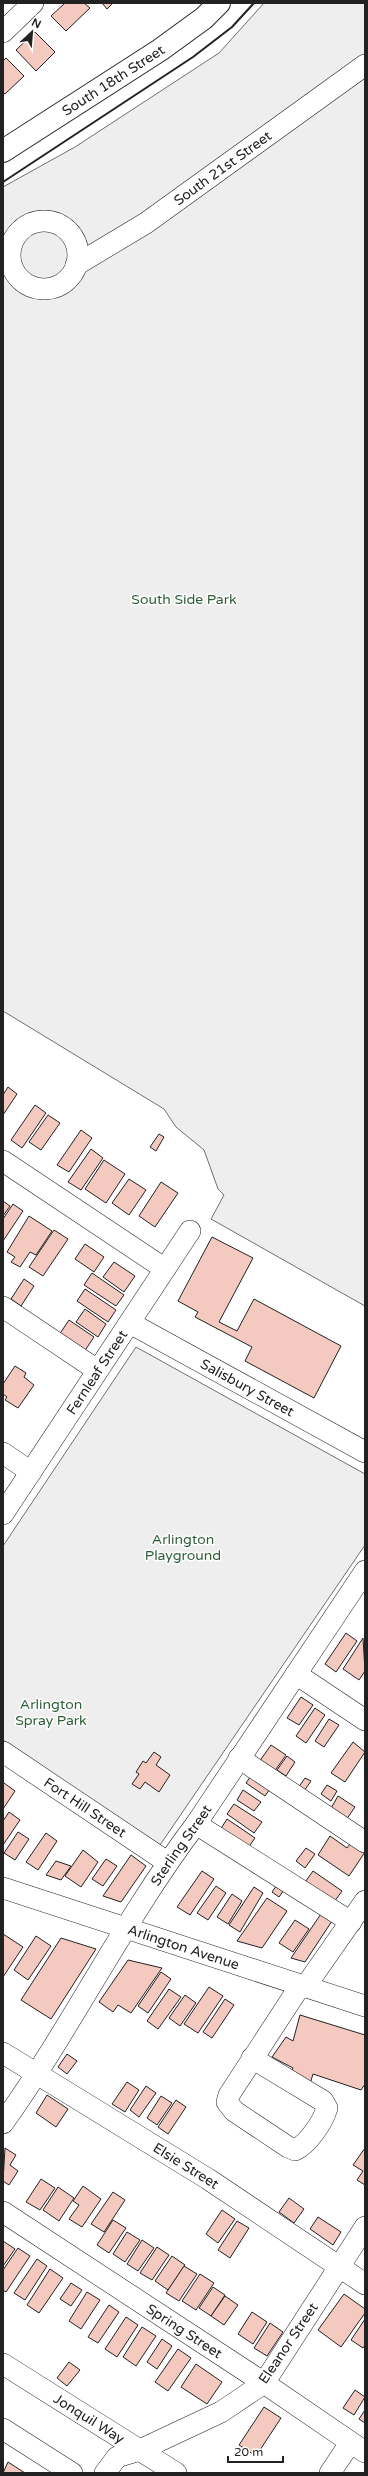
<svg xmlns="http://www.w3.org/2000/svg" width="368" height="2476" font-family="'Varela Round',sans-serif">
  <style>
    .green { fill: #eee; stroke: #6f6f6f }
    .building { fill: #f3c9c0; stroke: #222 }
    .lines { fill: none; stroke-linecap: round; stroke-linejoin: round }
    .minor-casing { stroke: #222; stroke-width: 22 }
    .major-casing { stroke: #222; stroke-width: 24 }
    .minor { stroke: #fff; stroke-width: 21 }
    .major { stroke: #fff; stroke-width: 22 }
    .wall { stroke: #222; stroke-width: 2 }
    .labels { text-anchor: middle; stroke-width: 3; stroke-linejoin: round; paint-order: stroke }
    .street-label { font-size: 14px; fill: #222; stroke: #fff }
    .park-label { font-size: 14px; fill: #2f5e38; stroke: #fff }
  </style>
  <rect width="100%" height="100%" fill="#fff"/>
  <!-- green -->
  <g class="green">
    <polygon points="264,3 365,3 365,1306 211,1219 224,1195 218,1189 204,1150 176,1127 164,1109 3,1011 3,187 75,147 219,53"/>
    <polygon points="136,1347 365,1474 365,1545 160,1845 3,1740 3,1546"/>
  </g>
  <!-- building -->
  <g class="building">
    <polygon points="65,3 84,3 90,8 66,31 51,16"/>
    <polygon points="102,3 113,3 107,9"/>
    <polygon points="35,32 55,52 36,71 16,50"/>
    <polygon points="6,58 24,76 5,94 3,92 3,61"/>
    <polygon points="8,1087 17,1094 3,1115 3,1095"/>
    <polygon points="35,1105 46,1113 22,1148 11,1140"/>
    <polygon points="48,1115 60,1123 41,1150 29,1142"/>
    <polygon points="81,1130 92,1138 69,1172 57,1165"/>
    <polygon points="159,1134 164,1137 156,1151 150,1147"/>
    <polygon points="91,1149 103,1158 81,1190 68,1182"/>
    <polygon points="104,1160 125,1174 106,1203 85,1189"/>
    <polygon points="129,1179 146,1190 129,1215 112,1203"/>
    <polygon points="161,1182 178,1193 155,1227 139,1216"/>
    <polygon points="3,1201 10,1206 3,1216"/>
    <polygon points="13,1204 23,1211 3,1241 3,1219"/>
    <polygon points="29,1216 52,1231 36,1255 30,1252 20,1267 11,1262 15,1257 7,1252"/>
    <polygon points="54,1230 68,1239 43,1276 29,1267"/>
    <polygon points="212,1237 253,1258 219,1322 237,1331 254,1299 341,1346 314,1398 245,1361 252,1347 195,1317 198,1312 178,1301"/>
    <polygon points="85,1244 104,1257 94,1272 75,1259"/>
    <polygon points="114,1262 135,1276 124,1292 103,1277"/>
    <polygon points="92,1273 124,1295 116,1306 84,1285"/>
    <polygon points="24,1279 34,1286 21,1306 11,1299"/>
    <polygon points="85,1289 116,1310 108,1322 77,1301"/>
    <polygon points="85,1309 106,1324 98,1337 76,1322"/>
    <polygon points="69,1320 94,1337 84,1352 59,1335"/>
    <polygon points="15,1366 26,1373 24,1377 34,1385 18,1408 5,1400 7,1397 3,1394 3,1384"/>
    <polygon points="346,1633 357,1641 336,1672 325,1664"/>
    <polygon points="363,1638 365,1671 359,1680 343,1669"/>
    <polygon points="301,1697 313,1705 299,1725 287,1718"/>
    <polygon points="315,1708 325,1715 306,1743 296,1736"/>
    <polygon points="329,1719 339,1725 324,1747 315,1741"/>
    <polygon points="353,1742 365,1752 345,1782 331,1773"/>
    <polygon points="271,1745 286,1755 274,1772 259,1762"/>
    <polygon points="154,1752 161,1757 156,1765 170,1775 159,1792 145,1782 140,1789 132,1784 139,1774 136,1772 143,1761 146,1763"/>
    <polygon points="287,1756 295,1762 286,1776 277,1770"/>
    <polygon points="253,1773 272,1786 265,1796 246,1783"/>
    <polygon points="305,1778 311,1781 304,1791 298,1788"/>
    <polygon points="4,1783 15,1791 3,1809 3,1785"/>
    <polygon points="327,1785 337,1791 331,1801 321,1794"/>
    <polygon points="243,1790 261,1802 254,1811 237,1800"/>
    <polygon points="338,1796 355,1807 346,1820 330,1810"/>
    <polygon points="234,1804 262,1822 254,1833 227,1814"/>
    <polygon points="9,1812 20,1820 3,1845 3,1821"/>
    <polygon points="227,1819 255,1838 248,1848 220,1830"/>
    <polygon points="18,1832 29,1839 15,1860 4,1853"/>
    <polygon points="46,1833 57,1841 38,1870 26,1862"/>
    <polygon points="330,1836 347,1848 353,1840 365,1848 365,1852 349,1876 318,1855"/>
    <polygon points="306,1848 315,1854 305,1868 296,1861"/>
    <polygon points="83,1850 98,1862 81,1887 65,1876"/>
    <polygon points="131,1855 146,1866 121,1902 103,1896"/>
    <polygon points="106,1859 117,1866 103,1886 92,1879"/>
    <polygon points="56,1861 71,1866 61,1880 46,1875"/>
    <polygon points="202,1871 214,1879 190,1915 177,1907"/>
    <polygon points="313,1871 342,1891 332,1905 303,1885"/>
    <polygon points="279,1882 286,1887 279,1897 272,1892"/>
    <polygon points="216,1886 226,1893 208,1920 197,1913"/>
    <polygon points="254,1887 263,1893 240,1932 229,1925"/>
    <polygon points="232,1894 242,1901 228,1924 217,1917"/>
    <polygon points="267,1898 287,1911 262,1948 237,1941"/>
    <polygon points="323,1911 334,1918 305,1962 291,1958"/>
    <polygon points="295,1920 309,1929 293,1952 279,1943"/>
    <polygon points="3,1934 23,1947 3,1977"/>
    <polygon points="36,1936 51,1946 28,1980 14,1970"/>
    <polygon points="61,1938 96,1949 51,2019 21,2000"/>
    <polygon points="128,1960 162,1968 131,2013 118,2005 113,2012 99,2002"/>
    <polygon points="161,1972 171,1979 148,2013 138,2006"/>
    <polygon points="209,1987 223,1996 198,2033 184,2024"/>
    <polygon points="169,1989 181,1997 158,2029 147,2021"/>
    <polygon points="185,1995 196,2003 180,2026 169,2018"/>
    <polygon points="225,1999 234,2005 212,2038 203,2032"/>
    <polygon points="300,2015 365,2035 365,2084 361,2090 313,2074 310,2084 289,2078 293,2068 272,2057 286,2037 293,2041"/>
    <polygon points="67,2054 77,2061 67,2074 58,2067"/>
    <polygon points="127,2082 139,2090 125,2112 112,2104"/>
    <polygon points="146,2086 156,2093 139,2117 130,2110"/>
    <polygon points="47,2095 68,2109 56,2127 36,2113"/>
    <polygon points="161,2096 172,2103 157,2125 147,2118"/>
    <polygon points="176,2100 186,2107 168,2134 158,2127"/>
    <polygon points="5,2148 16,2155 10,2165 18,2171 9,2185 3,2181"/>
    <polygon points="365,2148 365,2185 357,2180 363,2171 353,2165"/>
    <polygon points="41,2179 55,2188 40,2210 26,2202"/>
    <polygon points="83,2186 101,2199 82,2227 69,2219 79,2205 73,2201"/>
    <polygon points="58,2187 74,2198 59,2221 43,2210"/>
    <polygon points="113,2192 125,2200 104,2232 91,2224"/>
    <polygon points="289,2198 304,2209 294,2223 279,2212"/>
    <polygon points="222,2210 235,2219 218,2243 206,2234"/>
    <polygon points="318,2217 341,2232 333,2245 310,2229"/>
    <polygon points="113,2220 126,2228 109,2253 97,2245"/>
    <polygon points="237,2221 249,2228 230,2258 218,2250"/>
    <polygon points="127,2232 140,2240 125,2262 113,2254"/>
    <polygon points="142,2240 154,2248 138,2271 127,2264"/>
    <polygon points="3,2241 15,2249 3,2266"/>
    <polygon points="157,2247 169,2255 152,2280 140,2273"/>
    <polygon points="18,2248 30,2256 6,2292 3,2290 3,2270"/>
    <polygon points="172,2256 185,2265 168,2290 155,2281"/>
    <polygon points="37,2259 47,2266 25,2300 14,2293"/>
    <polygon points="184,2266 197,2274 179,2301 166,2293"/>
    <polygon points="50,2269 63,2278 39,2313 27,2305"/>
    <polygon points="200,2274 214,2283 196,2310 182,2301"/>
    <polygon points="71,2283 82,2290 71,2306 60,2299"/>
    <polygon points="213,2287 225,2295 211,2316 199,2308"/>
    <polygon points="87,2292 100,2300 81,2329 69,2321"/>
    <polygon points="344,2294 365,2309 365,2313 341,2347 318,2330"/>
    <polygon points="225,2296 238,2305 224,2325 211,2316"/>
    <polygon points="109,2305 119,2312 98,2343 88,2337"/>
    <polygon points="252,2312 267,2322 253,2344 238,2334"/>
    <polygon points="126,2317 138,2325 117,2357 105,2349"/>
    <polygon points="365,2319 365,2345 363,2348 351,2340"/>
    <polygon points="270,2323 283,2332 267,2356 254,2348"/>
    <polygon points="142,2327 156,2336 136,2366 123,2357"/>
    <polygon points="162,2339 172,2346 157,2369 147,2362"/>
    <polygon points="178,2349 191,2358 168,2391 155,2382"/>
    <polygon points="69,2362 80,2370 67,2386 57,2378"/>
    <polygon points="196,2364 222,2382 207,2404 181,2387"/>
    <polygon points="355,2390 365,2397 354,2415 343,2408"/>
    <polygon points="264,2407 281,2418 256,2456 239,2445"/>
    <polygon points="365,2410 365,2423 359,2419"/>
    <polygon points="8,2462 25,2473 3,2473"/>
  </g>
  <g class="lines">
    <!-- minor casing -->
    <g class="minor-casing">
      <g id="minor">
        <polyline points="3,32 33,3"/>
        <circle cx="44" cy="255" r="34"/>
        <path id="s1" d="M76,265L146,223L365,65"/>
        <polyline points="3,1161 165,1269"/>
        <polyline points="3,1307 97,1370"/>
        <path id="s2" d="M130,1323L365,1452"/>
        <polyline points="3,1453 31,1472"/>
        <path id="s3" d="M3,1514L190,1231"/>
        <polyline points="296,1674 365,1720"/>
        <path id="s4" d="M3,1752L167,1862"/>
        <polyline points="239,1758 365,1842"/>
        <polyline points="196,1824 351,1922"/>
        <path id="s5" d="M3,1888L365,2006"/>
        <polyline points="305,1987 365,1901"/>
        <path id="s6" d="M3,2053L208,2179L365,2284"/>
        <path d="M252,2058L323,2101L327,2108C323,2122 308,2144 295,2150L288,2147L234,2111L227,2102L229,2095L300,1986"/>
        <path id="s7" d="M3,2123C72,2027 124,1919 196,1824L365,1571"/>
        <path id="s8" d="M3,2212L264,2383L365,2452"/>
        <path id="s9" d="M3,2364L176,2473"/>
        <polyline points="3,2429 72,2473"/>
        <polyline points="105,2473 117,2457 140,2450 221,2412 264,2383 365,2227"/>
        <polyline points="330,2473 350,2443"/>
      </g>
    </g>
    <!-- major casing -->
    <g class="major-casing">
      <g id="major">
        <path id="s10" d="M3,151L160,50L204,18L219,3"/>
      </g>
    </g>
    <!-- minor -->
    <use href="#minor" class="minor"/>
    <!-- major -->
    <use href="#major" class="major"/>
    <!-- wall -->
    <polyline class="wall" points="3,182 193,57 232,27 254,3"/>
  </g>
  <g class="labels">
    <!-- street labels -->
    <g class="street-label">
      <text dy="5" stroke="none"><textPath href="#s10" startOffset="131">South 18th Street</textPath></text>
      <text dy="5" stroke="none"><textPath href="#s1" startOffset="176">South 21st Street</textPath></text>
      <text dy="5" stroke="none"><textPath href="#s3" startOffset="170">Fernleaf Street</textPath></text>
      <text dy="5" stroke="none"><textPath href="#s2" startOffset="134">Salisbury Street</textPath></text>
      <text dy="5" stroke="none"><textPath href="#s4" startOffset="99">Fort Hill Street</textPath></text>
      <text dy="5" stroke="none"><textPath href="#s7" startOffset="330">Sterling Street</textPath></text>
      <text dy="5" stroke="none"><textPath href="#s5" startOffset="190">Arlington Avenue</textPath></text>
      <text dy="5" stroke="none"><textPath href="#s6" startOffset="215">Elsie Street</textPath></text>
      <text dy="5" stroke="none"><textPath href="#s8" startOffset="217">Spring Street</textPath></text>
      <text transform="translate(288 2343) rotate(-56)" y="5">Eleanor Street</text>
      <text dy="5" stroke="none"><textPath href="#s9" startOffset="102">Jonquil Way</textPath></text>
    </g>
    <!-- park labels -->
    <g class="park-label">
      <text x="184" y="604">South Side Park</text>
      <text x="183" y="1544">Arlington<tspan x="183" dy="16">Playground</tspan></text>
      <text x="51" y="1709">Arlington<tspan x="51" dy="16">Spray Park</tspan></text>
    </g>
  </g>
  <!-- border -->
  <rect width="368" height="2476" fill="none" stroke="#222222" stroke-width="8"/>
  <!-- north arrow -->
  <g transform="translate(32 32) rotate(26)" stroke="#ffffff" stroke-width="3" paint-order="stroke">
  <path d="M0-3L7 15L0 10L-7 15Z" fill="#222222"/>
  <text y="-6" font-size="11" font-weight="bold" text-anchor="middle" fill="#222222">N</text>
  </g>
  <!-- scale -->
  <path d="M228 2456v6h55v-6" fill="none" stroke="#222222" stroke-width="2"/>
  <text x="234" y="2456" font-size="12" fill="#222222" stroke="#ffffff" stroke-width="3" paint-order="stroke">20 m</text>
</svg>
